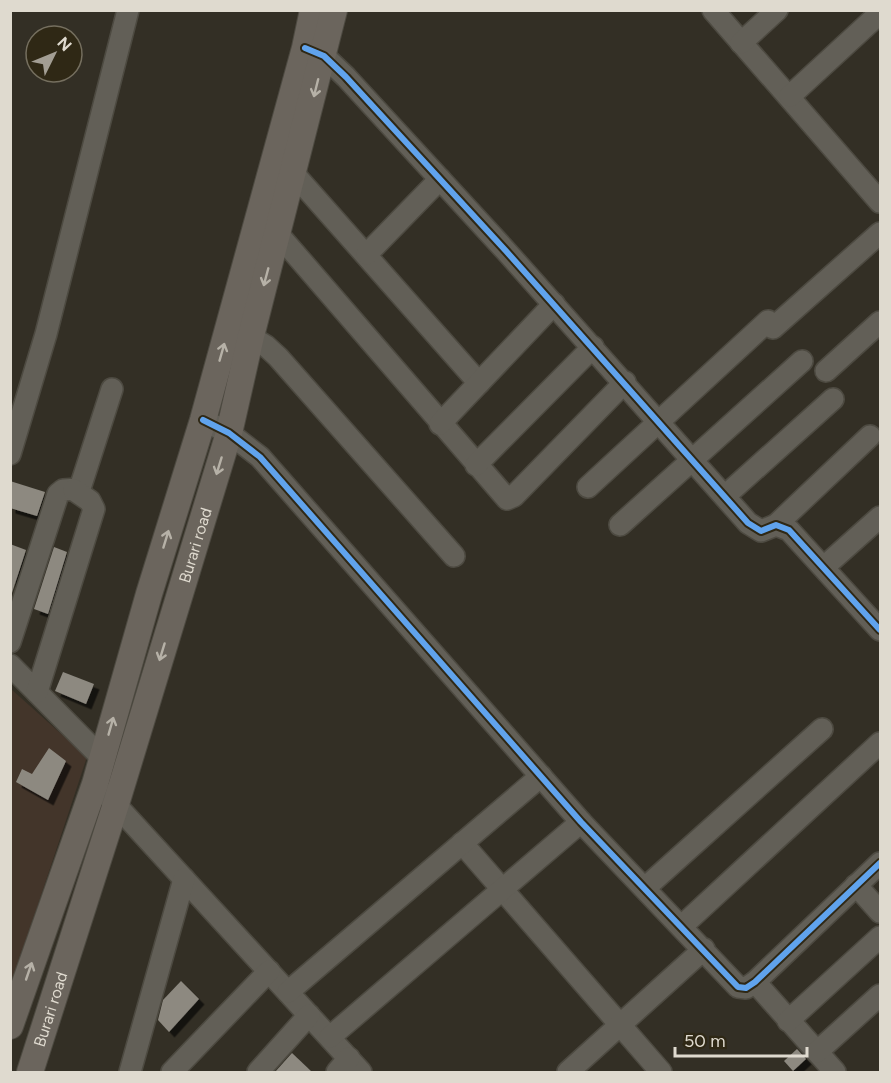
<svg xmlns="http://www.w3.org/2000/svg" width="891" height="1083" font-family="Figtree,sans-serif">
  <style>
    .industrial { fill: #43352a }
    .building { fill: #8d8980; filter: url(#shadow) }
    .lines { fill: none; stroke-linecap: round; stroke-linejoin: round }
    .minor-casing { stroke: #4d4a41; stroke-width: 24 }
    .major-casing { stroke: #4d4a41; stroke-width: 28 }
    .minor { stroke: #625f57; stroke-width: 21 }
    .major { stroke: #6b655d; stroke-width: 26 }
    .cycleway-casing { stroke: #2f2815; stroke-width: 10 }
    .cycleway { stroke: #60a3ed; stroke-width: 6 }
    .oneway { stroke: #b6b1a7 }
    .labels { text-anchor: middle; stroke-width: 6; stroke-linejoin: round; paint-order: stroke }
    .street-label { font-size: 16px; fill: #dfdacf; stroke: #2f2815 }
  </style>
  <defs>
    <filter id="shadow"><feDropShadow dx="5.5" dy="5.5" stdDeviation="0" flood-color="#0009"/></filter>
  </defs>
  <rect width="100%" height="100%" fill="#332f25"/>
  <!-- industrial -->
  <polygon class="industrial" points="11,689 87,757 11,986"/>
  <!-- building -->
  <g class="building">
    <polygon points="10,481 45,492 37,516 10,508"/>
    <polygon points="10,544 26,550 10,599"/>
    <polygon points="54,547 67,552 48,614 34,609"/>
    <polygon points="63,672 94,684 86,704 55,691"/>
    <polygon points="49,748 66,761 48,800 16,782 22,769 32,774"/>
    <polygon points="181,981 199,999 169,1032 158,1020 163,1000"/>
    <polygon points="797,1049 806,1059 793,1071 784,1061"/>
    <polygon points="292,1053 312,1072 275,1072"/>
  </g>
  <g class="lines">
    <!-- minor casing -->
    <g class="minor-casing">
      <g id="minor">
        <polyline points="713,10 880,202"/>
        <polyline points="741,43 777,10"/>
        <polyline points="310,50 324,56 346,77 506,251 748,523 761,531 776,525 789,530 880,630"/>
        <polyline points="790,96 880,13"/>
        <polyline points="294,174 479,383"/>
        <polyline points="278,234 507,499 514,496 625,382"/>
        <polyline points="367,254 440,179"/>
        <polyline points="238,329 266,346 278,357 454,556"/>
        <polyline points="826,371 880,322"/>
        <polyline points="203,420 229,433 260,457 581,822 738,987 746,988 755,982 880,863"/>
        <polyline points="440,424 554,304"/>
        <polyline points="10,454 46,334 128,10"/>
        <polyline points="476,465 593,347"/>
        <polyline points="588,487 768,321 773,328 880,233"/>
        <polyline points="725,496 833,399"/>
        <polyline points="620,525 802,361"/>
        <polyline points="776,525 870,436"/>
        <polyline points="824,567 880,517"/>
        <polyline points="10,642 58,494 63,490 78,489 81,485 112,389"/>
        <polyline points="10,665 102,758"/>
        <polyline points="37,692 94,509 90,501 74,490"/>
        <polyline points="106,794 361,1072"/>
        <polyline points="462,843 661,1072"/>
        <polyline points="856,885 880,912"/>
        <polyline points="645,888 822,729"/>
        <polyline points="682,926 880,743"/>
        <polyline points="755,982 835,1072"/>
        <polyline points="288,992 541,776"/>
        <polyline points="788,1021 880,937"/>
        <polyline points="330,1037 581,822"/>
        <polyline points="817,1052 880,995"/>
        <polyline points="130,1072 184,879"/>
        <polyline points="172,1072 269,971"/>
        <polyline points="258,1072 309,1015"/>
        <polyline points="337,1072 349,1058"/>
        <polyline points="568,1072 704,949"/>
      </g>
    </g>
    <!-- major casing -->
    <g class="major-casing">
      <g id="major">
        <polyline points="10,1026 95,784 149,594 203,420 305,48 313,10"/>
        <path id="s1" d="M30,1072L116,804L229,433L251,336L334,10"/>
      </g>
    </g>
    <!-- minor -->
    <use href="#minor" class="minor"/>
    <!-- major -->
    <use href="#major" class="major"/>
    <!-- cycleway casing -->
    <g class="cycleway-casing">
      <g id="cycleway">
        <polyline points="305,48 324,56 346,77 506,251 748,523 761,531 776,525 789,530 880,630"/>
        <polyline points="203,420 229,433 260,457 581,822 738,987 746,988 755,982 880,863"/>
      </g>
    </g>
    <!-- cycleway -->
    <use href="#cycleway" class="cycleway"/>
  </g>
  <!-- one-way arrows -->
  <defs><path id="oneway-shaft" d="M-6 0H5M1.5-3L5.5 0L1.5 3" fill="none" stroke-width="1.6" stroke-linecap="round" stroke-linejoin="round" transform="scale(1.5)"/></defs>
  <g class="oneway">
    <use href="#oneway-shaft" transform="translate(316 88) rotate(104)"/>
    <use href="#oneway-shaft" transform="translate(266 277) rotate(105)"/>
    <use href="#oneway-shaft" transform="translate(222 352) rotate(-74)"/>
    <use href="#oneway-shaft" transform="translate(219 466) rotate(107)"/>
    <use href="#oneway-shaft" transform="translate(166 539) rotate(-73)"/>
    <use href="#oneway-shaft" transform="translate(162 652) rotate(107)"/>
    <use href="#oneway-shaft" transform="translate(111 726) rotate(-74)"/>
    <use href="#oneway-shaft" transform="translate(29 971) rotate(-71)"/>
  </g>
  <g class="labels">
    <!-- street labels -->
    <g class="street-label">
      <text dy="6" stroke="none"><textPath href="#s1" startOffset="552">Burari road</textPath></text>
      <text dy="6" stroke="none"><textPath href="#s1" startOffset="66">Burari road</textPath></text>
    </g>
  </g>
  <!-- border -->
  <rect width="891" height="1083" fill="none" stroke="#dfdacf" stroke-width="24"/>
  <!-- north arrow -->
  <g transform="translate(54 54) rotate(47)"><circle r="28" fill="#2f2815" stroke="#756f5f" stroke-width="1.5"/>
  <path d="M0-4.5L10 22L0 15L-10 22Z" fill="#a39e94"/>
  <text y="-9" font-size="16" font-weight="bold" text-anchor="middle" fill="#dfdacf">N</text>
  </g>
  <!-- scale -->
  <path d="M675 1047v9h132v-9" fill="none" stroke="#dfdacf" stroke-width="3"/>
  <text x="684" y="1047" font-size="18" fill="#dfdacf" stroke="#2f2815" stroke-width="4.5" paint-order="stroke">50 m</text>
</svg>
